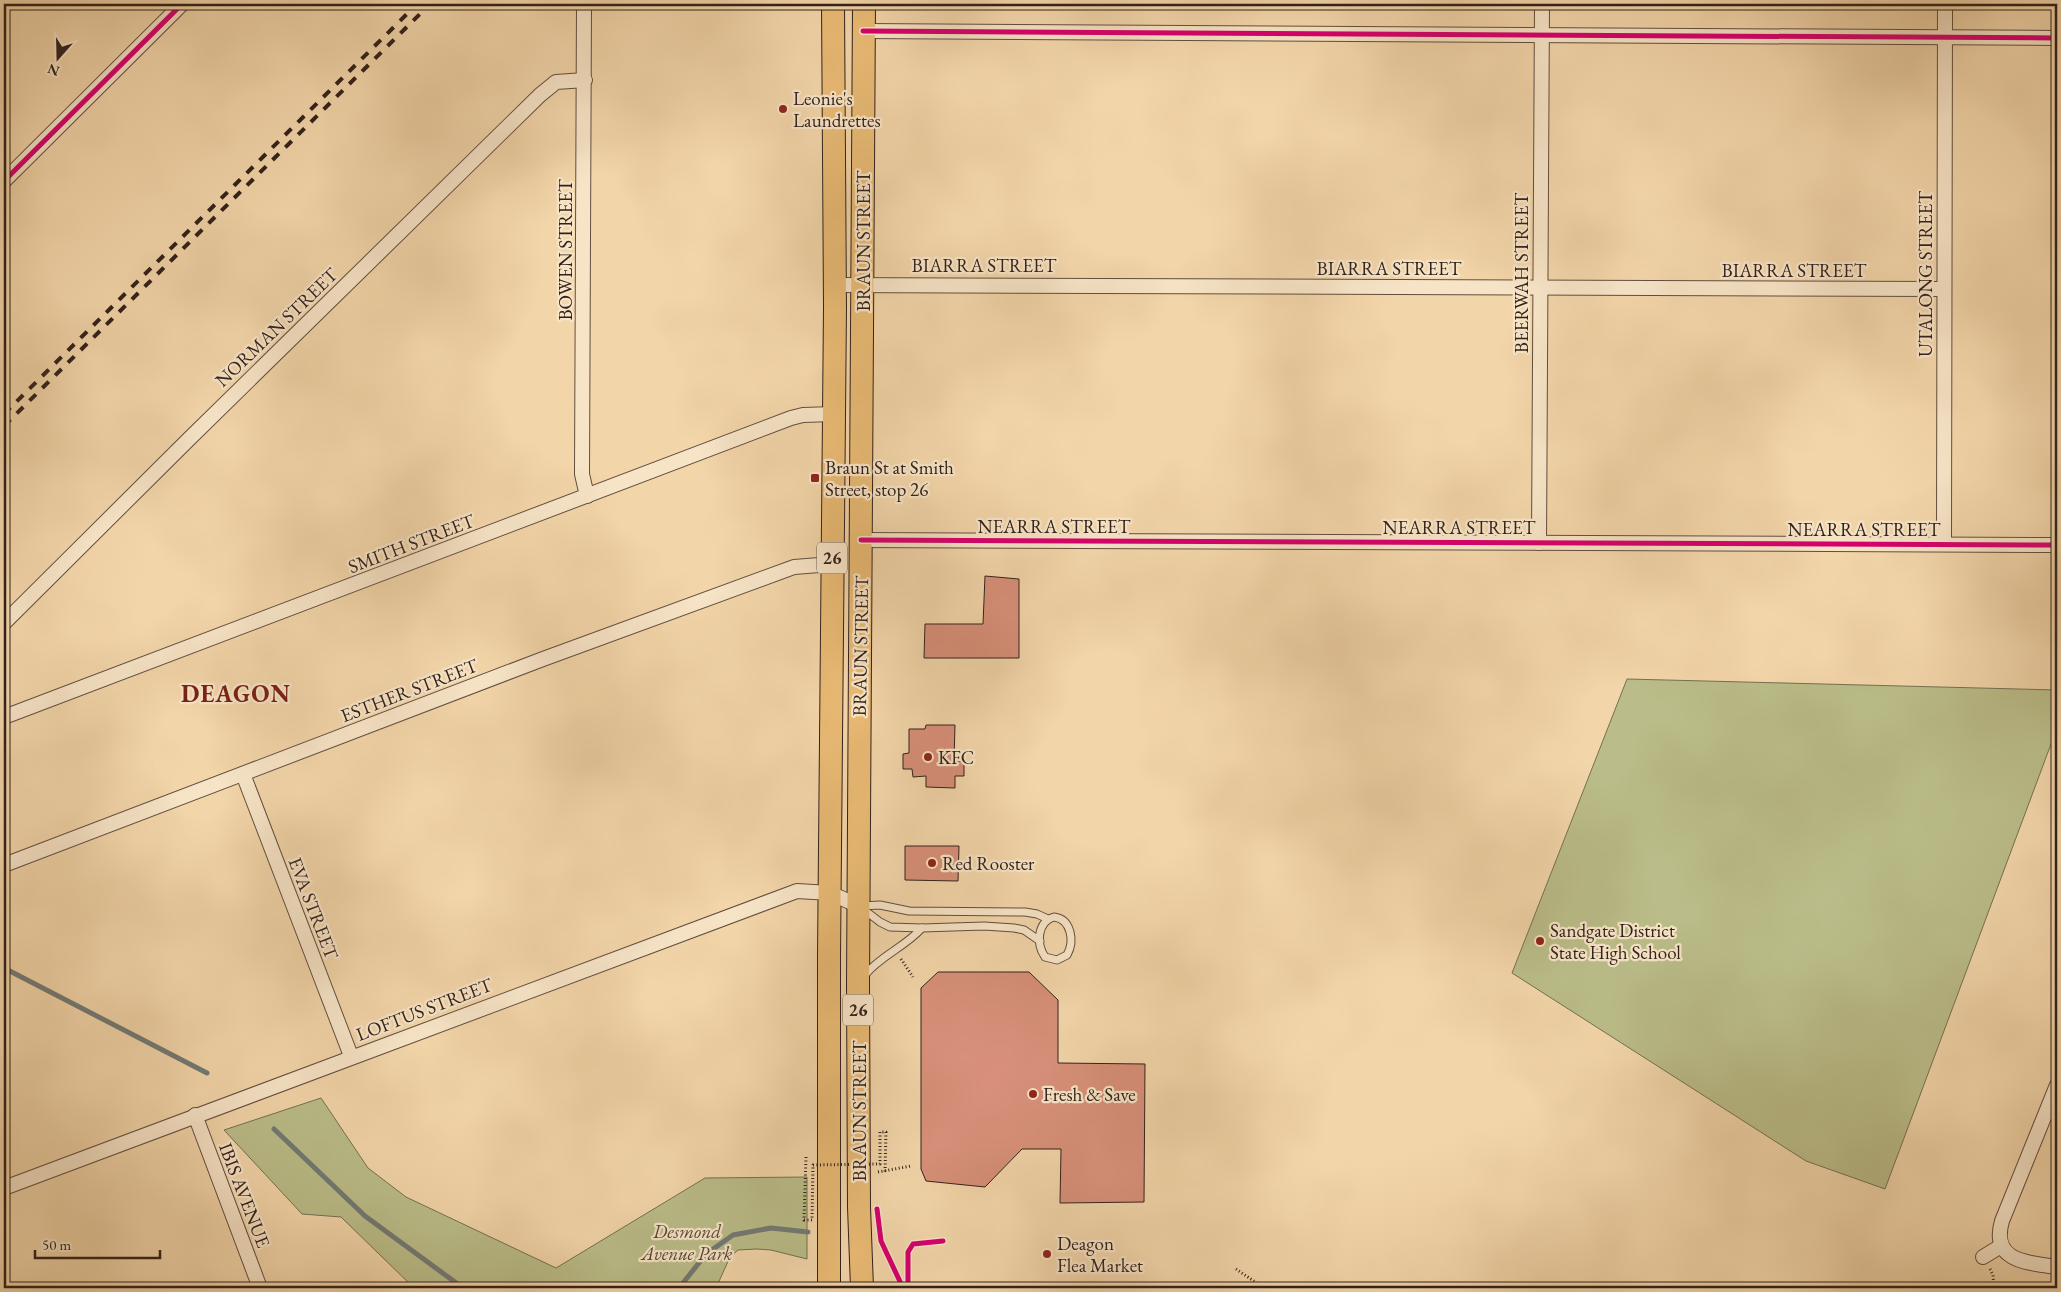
<svg xmlns="http://www.w3.org/2000/svg" width="2061" height="1292" font-family="'EB Garamond',serif">
  <style>
    .green { fill: #babd89; stroke: #766f52 }
    .lines { fill: none; stroke-linecap: round; stroke-linejoin: round }
    .stream { stroke: #737a75; stroke-width: 5 }
    .building { fill: #d8907a; stroke: #32211a }
    .service-casing { stroke: #624e3e; stroke-width: 9 }
    .minor-casing { stroke: #624e3e; stroke-width: 16 }
    .trunk-casing { stroke: #32211a; stroke-width: 24 }
    .path { stroke: #32211a; stroke-width: 3; stroke-dasharray: 1 2.5; stroke-linecap: butt }
    .service { stroke: #f7e4c7; stroke-width: 7 }
    .minor { stroke: #f7e4c7; stroke-width: 14 }
    .trunk { stroke: #e9ba74; stroke-width: 22 }
    .rail { stroke: #32211a; stroke-width: 4; stroke-dasharray: 9 9; stroke-linecap: butt }
    .path-bridge { stroke: #32211a; stroke-width: 3; stroke-dasharray: 1 2.5; stroke-linecap: butt }
    .cycleway-casing { stroke: #f7e4c7; stroke-width: 8 }
    .cycleway { stroke: #d6006c; stroke-width: 5 }
    .poi-dot { fill: #8f2418; stroke: #f7e4c7; stroke-width: 2 }
    .labels { text-anchor: middle; stroke-width: 4.5; stroke-linejoin: round; paint-order: stroke }
    .shield { fill: #f7e4c7; stroke: #6d5c4e; stroke-width: 1 }
    .shield-label { font-size: 18px; font-weight: bold; fill: #32211a }
    .poi-label { font-size: 19px; fill: #32211a; stroke: #f7e4c7; text-anchor: start }
    .street-label { font-size: 19px; fill: #32211a; stroke: #f7e4c7 }
    .park-label { font-size: 19px; font-style: italic; fill: #544836; stroke: #f7e4c7 }
    .district-label { font-size: 24px; font-weight: bold; letter-spacing: 1px; fill: #7a1f14; stroke: #f7e4c7 }
  </style>
  <rect width="100%" height="100%" fill="#f2d5a9"/>
  <filter id="stains"><feTurbulence type="fractalNoise" baseFrequency=".004" numOctaves="4"/><feColorMatrix values="0 0 0 0 .2 0 0 0 0 .09 0 0 0 0 .02 0 0 0 .5 -.17"/></filter>
  <radialGradient id="worn" r=".72"><stop offset=".6" stop-color="#630" stop-opacity="0"/><stop offset="1" stop-color="#630" stop-opacity=".3"/></radialGradient>
  <!-- green -->
  <g class="green">
    <polygon points="1627,679 2057,690 2057,728 1885,1189 1806,1161 1512,973"/>
    <polygon points="321,1098 368,1168 406,1197 556,1268 705,1178 807,1177 807,1259 771,1250 757,1249 738,1250 730,1257 716,1288 414,1288 341,1217 302,1214 224,1130"/>
  </g>
  <g class="lines">
    <!-- stream -->
    <g class="stream">
      <polyline points="4,968 207,1073"/>
      <polyline points="274,1129 365,1216 463,1288"/>
      <polyline points="679,1288 706,1254 733,1235 771,1228 808,1232"/>
    </g>
  </g>
  <!-- building -->
  <g class="building">
    <polygon points="985,576 1019,579 1019,658 924,658 925,624 983,624"/>
    <polygon points="926,725 955,725 954,761 964,761 964,776 955,776 955,788 926,787 926,776 913,777 912,769 903,769 903,754 909,753 909,729 925,729"/>
    <polygon points="905,846 959,846 958,881 905,880"/>
    <polygon points="938,972 1029,972 1058,1000 1058,1063 1145,1064 1144,1202 1060,1203 1061,1149 1022,1149 985,1187 926,1181 921,1169 921,988"/>
  </g>
  <g class="lines">
    <!-- service casing -->
    <g class="service-casing">
      <g id="service">
        <polyline points="861,906 880,905 909,911 1025,912 1037,914 1048,919"/>
        <polyline points="863,909 880,922 890,927 922,928 984,926 1014,928 1024,930 1040,941"/>
        <path d="M1054,917C1071,919 1075,941 1067,955L1057,960L1045,957C1036,944 1037,922 1054,917Z"/>
        <path d="M865,975C880,956 905,947 922,928"/>
      </g>
    </g>
    <!-- minor casing -->
    <g class="minor-casing">
      <g id="minor">
        <polyline points="584,4 582,474 587,496"/>
        <polyline points="863,31 2057,38"/>
        <polyline points="4,181 182,4"/>
        <polyline points="835,285 1943,289"/>
        <polyline points="861,540 2057,545"/>
        <polyline points="1539,543 1542,4"/>
        <polyline points="1944,544 1945,4"/>
        <polyline points="4,623 189,439 540,95 556,82 585,80"/>
        <polyline points="4,717 791,418 803,415 833,414"/>
        <polyline points="243,774 351,1056"/>
        <polyline points="4,865 543,659 794,567 832,564"/>
        <path d="M2057,1085L2002,1221C1990,1262 2029,1263 2057,1267"/>
        <polyline points="195,1115 260,1288"/>
        <polyline points="4,1188 797,891 830,893 859,906"/>
        <polyline points="1983,1257 2001,1246"/>
      </g>
    </g>
    <!-- trunk casing -->
    <g class="trunk-casing">
      <g id="trunk">
        <polyline points="829,1288 829,956 835,307 833,4"/>
        <polyline points="862,1288 859,1207 858,983 864,4"/>
      </g>
    </g>
    <!-- path -->
    <g class="path">
      <polyline points="901,959 913,977"/>
      <polyline points="878,1172 911,1166"/>
      <polyline points="1236,1269 1264,1288"/>
      <polyline points="1990,1269 1993,1275 1994,1288"/>
    </g>
    <!-- service -->
    <use href="#service" class="service"/>
    <!-- minor -->
    <use href="#minor" class="minor"/>
    <!-- trunk -->
    <use href="#trunk" class="trunk"/>
    <!-- rail -->
    <g class="rail">
      <polyline points="4,414 417,4"/>
      <polyline points="4,426 430,4"/>
    </g>
    <!-- path-bridge -->
    <polyline class="path-bridge" points="806,1157 804,1220 812,1220 813,1165 880,1164 880,1132 886,1132 885,1172"/>
    <!-- cycleway casing -->
    <g class="cycleway-casing">
      <g id="cycleway">
        <polyline points="863,31 2057,38"/>
        <polyline points="4,181 182,4"/>
        <polyline points="861,540 2057,545"/>
        <polyline points="877,1209 881,1241 903,1288"/>
        <polyline points="908,1288 908,1252 913,1244 943,1241"/>
      </g>
    </g>
    <!-- cycleway -->
    <use href="#cycleway" class="cycleway"/>
  </g>
  <!-- markers -->
  <g class="poi-dot">
    <circle cx="783" cy="109" r="5"/>
    <rect x="810" y="473" width="10" height="10" rx="2.5"/>
    <circle cx="928" cy="757" r="5"/>
    <circle cx="932" cy="863" r="5"/>
    <circle cx="1540" cy="941" r="5"/>
    <circle cx="1033" cy="1094" r="5"/>
    <circle cx="1047" cy="1254" r="5"/>
  </g>
  <g class="labels">
    <!-- shield labels -->
    <g class="shield">
      <rect x="817" y="542.5" width="30" height="31" rx="4"/>
      <rect x="843" y="994.5" width="30" height="31" rx="4"/>
    </g>
    <g class="shield-label">
      <text x="832" y="564">26</text>
      <text x="858" y="1016">26</text>
    </g>
    <!-- poi labels -->
    <g class="poi-label">
      <text x="793" y="105">Leonie's<tspan x="793" dy="22">Laundrettes</tspan></text>
      <text x="825" y="474">Braun St at Smith<tspan x="825" dy="22">Street, stop 26</tspan></text>
      <text x="938" y="764">KFC</text>
      <text x="942" y="870">Red Rooster</text>
      <text x="1550" y="937">Sandgate District<tspan x="1550" dy="22">State High School</tspan></text>
      <text x="1043" y="1101">Fresh &amp; Save</text>
      <text x="1057" y="1250">Deagon<tspan x="1057" dy="22">Flea Market</tspan></text>
    </g>
    <!-- street labels -->
    <g class="street-label">
      <text transform="translate(863 241) rotate(-90)" y="7">BRAUN STREET</text>
      <text transform="translate(565 250) rotate(-90)" y="7">BOWEN STREET</text>
      <text x="984" y="272">BIARRA STREET</text>
      <text x="1389" y="275">BIARRA STREET</text>
      <text x="1794" y="277">BIARRA STREET</text>
      <text transform="translate(1521 273) rotate(-90)" y="7">BEERWAH STREET</text>
      <text transform="translate(1925 274) rotate(-90)" y="7">UTALONG STREET</text>
      <text transform="translate(276 327) rotate(-44)" y="7">NORMAN STREET</text>
      <text x="1054" y="533">NEARRA STREET</text>
      <text x="1459" y="534">NEARRA STREET</text>
      <text x="1864" y="536">NEARRA STREET</text>
      <text transform="translate(411 543) rotate(-21)" y="7">SMITH STREET</text>
      <text transform="translate(860 646) rotate(-89)" y="7">BRAUN STREET</text>
      <text transform="translate(409 690) rotate(-21)" y="7">ESTHER STREET</text>
      <text transform="translate(314 908) rotate(69)" y="7">EVA STREET</text>
      <text transform="translate(424 1009) rotate(-21)" y="7">LOFTUS STREET</text>
      <text transform="translate(859 1111) rotate(-90)" y="7">BRAUN STREET</text>
      <text transform="translate(245 1195) rotate(69)" y="7">IBIS AVENUE</text>
    </g>
    <!-- park labels -->
    <g class="park-label">
      <text x="687" y="1238">Desmond<tspan x="687" dy="22">Avenue Park</tspan></text>
    </g>
    <!-- district labels -->
    <g class="district-label">
      <text x="236" y="702">DEAGON</text>
    </g>
  </g>
  <!-- margin -->
  <rect width="2061" height="1292" fill="none" stroke="#f2d5a9" stroke-width="20"/>
  <rect x="5" y="5" width="2051" height="1282" fill="none" stroke="#32211a" stroke-width="2.5"/>
  <rect x="10" y="10" width="2041" height="1272" fill="none" stroke="#32211a"/>
  <!-- north arrow -->
  <g transform="translate(58 58) rotate(200)" stroke="#f7e4c7" stroke-width="4" paint-order="stroke">
  <path d="M0-4L9 19L0 12L-9 19Z" fill="#32211a"/>
  <text y="-8" font-size="14" font-weight="bold" text-anchor="middle" fill="#32211a">N</text>
  </g>
  <!-- scale -->
  <path d="M35 1250v8h125v-8" fill="none" stroke="#32211a" stroke-width="2.5"/>
  <text x="42" y="1250" font-size="15" fill="#32211a" stroke="#f7e4c7" stroke-width="4" paint-order="stroke">50 m</text>
  <rect width="100%" height="100%" filter="url(#stains)"/>
  <rect width="100%" height="100%" fill="url(#worn)"/>
</svg>
